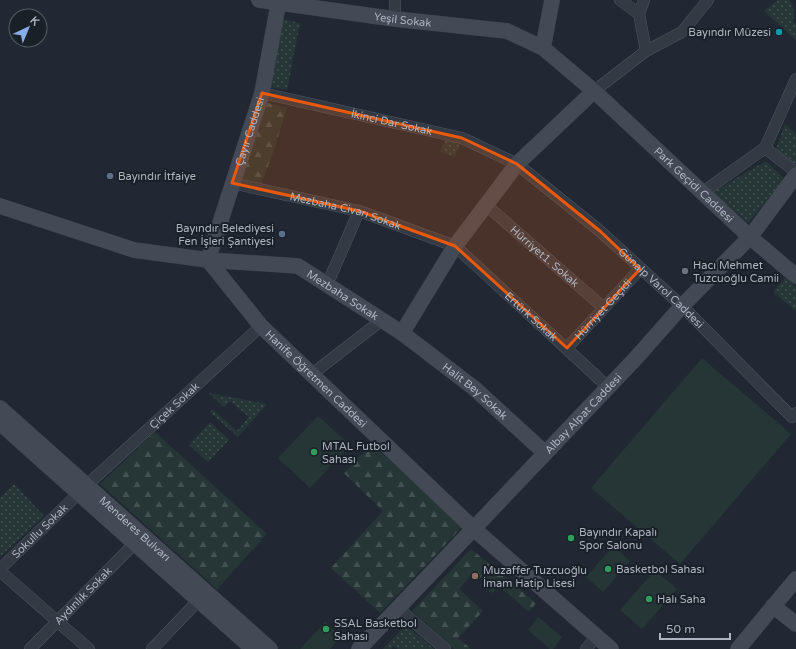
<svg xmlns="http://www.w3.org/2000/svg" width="796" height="649" font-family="'Varela Round',sans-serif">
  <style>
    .grass { fill: url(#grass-dots) }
    .forest { fill: url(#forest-firs) }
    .pitch { fill: #263636 }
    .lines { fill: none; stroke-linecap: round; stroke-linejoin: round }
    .street-casing { stroke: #4f555f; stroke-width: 12 }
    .secondary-casing { stroke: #3e434d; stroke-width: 16 }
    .street { stroke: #343a44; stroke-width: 11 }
    .secondary { stroke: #434a56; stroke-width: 15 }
    .marked { fill: #e8590c; fill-opacity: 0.2; stroke: #e8590c; stroke-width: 3; stroke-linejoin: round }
    .culture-dot { fill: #0f9aa8; stroke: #1a2028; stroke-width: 1.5 }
    .service-dot { fill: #5c6f8a; stroke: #1a2028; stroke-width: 1.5 }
    .worship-dot { fill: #6b7280; stroke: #1a2028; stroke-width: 1.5 }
    .leisure-dot { fill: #2e9e5b; stroke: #1a2028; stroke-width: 1.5 }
    .education-dot { fill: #8d6e63; stroke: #1a2028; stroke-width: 1.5 }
    .labels { text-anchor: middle; stroke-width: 4; stroke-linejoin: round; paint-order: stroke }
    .street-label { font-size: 11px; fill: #aeb5c1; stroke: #1a2028 }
    .poi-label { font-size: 11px; fill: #aeb5c1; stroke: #1a2028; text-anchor: start }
  </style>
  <defs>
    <pattern id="grass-dots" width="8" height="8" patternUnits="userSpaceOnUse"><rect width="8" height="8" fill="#263636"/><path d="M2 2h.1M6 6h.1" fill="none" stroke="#435151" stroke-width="1.8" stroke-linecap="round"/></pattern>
    <pattern id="forest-firs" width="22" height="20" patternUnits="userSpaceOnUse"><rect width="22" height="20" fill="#263636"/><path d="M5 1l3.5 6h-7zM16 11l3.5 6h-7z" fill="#435151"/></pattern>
  </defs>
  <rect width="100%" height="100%" fill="#212833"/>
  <!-- grass -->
  <g class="grass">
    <path d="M778,0H789C794,7 796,14 793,22L796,24V40L764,11Z"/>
    <polygon points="281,19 300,23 287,90 268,87"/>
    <polygon points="785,124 796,133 796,162 792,167 775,152"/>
    <polygon points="445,140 460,143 455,157 440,152"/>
    <polygon points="766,161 785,179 748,223 713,192"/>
    <polygon points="785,278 796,287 796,311 773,292"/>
    <polygon points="209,393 267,404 238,437 210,412 212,409 237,431 249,417 230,401 224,407"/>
    <polygon points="210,422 229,440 208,462 189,445"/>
    <polygon points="14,484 44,516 0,557 0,498"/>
    <polygon points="406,625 434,649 398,649 394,646 391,649 383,649"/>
  </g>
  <!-- forest -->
  <g class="forest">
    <polygon points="265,102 287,108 275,147 261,185 240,180"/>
    <polygon points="155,432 267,534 217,589 100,484"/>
    <polygon points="372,444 462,527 380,613 331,568 383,511 344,473"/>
    <polygon points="471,549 536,603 529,612 499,586 492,593 489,591 492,587 474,572 459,589 483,611 458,638 471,649 454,649 412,611"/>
  </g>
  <!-- pitch -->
  <g class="pitch">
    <polygon points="702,358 791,434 680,564 591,488"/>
    <polygon points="318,416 350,445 310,488 278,458"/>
    <polygon points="613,546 630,561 603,592 586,577"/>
    <polygon points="655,570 677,589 642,629 620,610"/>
    <polygon points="538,617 562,637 553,649 550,649 528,630"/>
    <polygon points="325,622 341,637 330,649 300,649"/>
  </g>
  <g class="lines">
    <!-- street casing -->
    <g class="street-casing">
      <g id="street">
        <polyline points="620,0 639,14 646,51"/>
        <polyline points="639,14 644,0"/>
        <polyline points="395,19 395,0"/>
        <polyline points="594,91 646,51 682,32 708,0"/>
        <path id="s1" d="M262,93L462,138L517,164L600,231L682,306L792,417L796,413"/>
        <polyline points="765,148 796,172"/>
        <path id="s2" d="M232,183L359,211L455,246L608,387"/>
        <polyline points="703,192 765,148 796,79"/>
        <path id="s3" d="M486,205L604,308"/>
        <polyline points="327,285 359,211"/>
        <path id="s4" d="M567,348L640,269"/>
        <polyline points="312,374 382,320"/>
        <path id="s5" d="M87,485L261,326"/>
        <path id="s6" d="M0,569L79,493"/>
        <polyline points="0,571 89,649"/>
        <polyline points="399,609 445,649"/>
        <path id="s7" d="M30,649L135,543"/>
        <polyline points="152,649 199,600"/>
        <polyline points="586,649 596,637"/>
      </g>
    </g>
    <!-- secondary casing -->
    <g class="secondary-casing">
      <g id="secondary">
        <path id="s8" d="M259,0L395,19L507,31L543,48L594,91L517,164L455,246L402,333"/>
        <polyline points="543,48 552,0"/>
        <path id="s9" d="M594,91L750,237L796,276"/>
        <path id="s10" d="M0,206L134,250L208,260L298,266L402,333L474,388L545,453"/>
        <path id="s11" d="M208,260L261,326L474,529L611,649"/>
        <path id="s12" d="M208,260L262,93L279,0"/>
        <path id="s13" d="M0,408L270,649"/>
        <polyline points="0,423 253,649"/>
        <polyline points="773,606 796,624"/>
        <path id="s14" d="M359,649L636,358L682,306L750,237L796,175"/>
        <polyline points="738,649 796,579"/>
      </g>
    </g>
    <!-- street -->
    <use href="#street" class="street"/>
    <!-- secondary -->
    <use href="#secondary" class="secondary"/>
  </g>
  <!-- marked area -->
  <path class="marked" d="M262,93L462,138L517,164L600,231L640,269L567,348L455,246L359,211L232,183Z"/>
  <!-- markers -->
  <circle class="culture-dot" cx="779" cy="32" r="4"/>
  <g class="service-dot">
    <circle cx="110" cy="176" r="4"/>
    <circle cx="282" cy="234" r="4"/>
  </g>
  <circle class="worship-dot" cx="685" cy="271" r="4"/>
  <g class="leisure-dot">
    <circle cx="314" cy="452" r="4"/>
    <circle cx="571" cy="538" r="4"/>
    <circle cx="608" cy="569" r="4"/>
    <circle cx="649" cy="599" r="4"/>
    <circle cx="326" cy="629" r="4"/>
  </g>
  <circle class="education-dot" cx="475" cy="576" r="4"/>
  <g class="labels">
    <!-- street labels -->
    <g class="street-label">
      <text dy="4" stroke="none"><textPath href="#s8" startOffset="145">Yeşil Sokak</textPath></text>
      <text dy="4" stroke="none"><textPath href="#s1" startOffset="133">İkinci Dar Sokak</textPath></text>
      <text dy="4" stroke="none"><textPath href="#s12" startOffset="135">Çayır Caddesi</textPath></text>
      <text dy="4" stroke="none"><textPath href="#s9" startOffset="137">Park Geçidi Caddesi</textPath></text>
      <text dy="4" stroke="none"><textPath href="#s2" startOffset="117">Mezbaha Civarı Sokak</textPath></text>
      <text dy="4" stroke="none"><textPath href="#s3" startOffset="78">Hürriyet1. Sokak</textPath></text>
      <text dy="4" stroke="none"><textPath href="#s1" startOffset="456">Günalp Varol Caddesi</textPath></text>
      <text dy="4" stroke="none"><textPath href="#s10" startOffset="359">Mezbaha Sokak</textPath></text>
      <text dy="4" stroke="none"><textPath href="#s4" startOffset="53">Hürriyet Geçidi</textPath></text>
      <text dy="4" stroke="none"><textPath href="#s2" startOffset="336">Ertürk Sokak</textPath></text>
      <text dy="4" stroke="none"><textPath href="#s11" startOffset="161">Hanife Öğretmen Caddesi</textPath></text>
      <text dy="4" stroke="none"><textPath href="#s10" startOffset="523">Halit Bey Sokak</textPath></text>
      <text dy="4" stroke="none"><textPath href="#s5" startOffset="118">Çiçek Sokak</textPath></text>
      <text dy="4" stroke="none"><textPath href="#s14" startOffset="325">Albay Alpat Caddesi</textPath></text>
      <text dy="4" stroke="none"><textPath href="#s13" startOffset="181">Menderes Bulvarı</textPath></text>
      <text dy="4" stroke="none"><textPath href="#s6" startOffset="55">Sokullu Sokak</textPath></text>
      <text dy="4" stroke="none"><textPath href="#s7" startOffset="75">Aydınlık Sokak</textPath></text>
    </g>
    <!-- poi labels -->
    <g class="poi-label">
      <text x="771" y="36" text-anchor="end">Bayındır Müzesi</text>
      <text x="118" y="180">Bayındır İtfaiye</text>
      <text x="274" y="232" text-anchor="end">Bayındır Belediyesi<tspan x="274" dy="13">Fen İşleri Şantiyesi</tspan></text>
      <text x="693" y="269">Hacı Mehmet<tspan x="693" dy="13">Tuzcuoğlu Camii</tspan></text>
      <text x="322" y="450">MTAL Futbol<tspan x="322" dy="13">Sahası</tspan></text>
      <text x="579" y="536">Bayındır Kapalı<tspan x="579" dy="13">Spor Salonu</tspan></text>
      <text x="616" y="573">Basketbol Sahası</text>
      <text x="483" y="574">Muzaffer Tuzcuoğlu<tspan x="483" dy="13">İmam Hatip Lisesi</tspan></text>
      <text x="657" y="603">Halı Saha</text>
      <text x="334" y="627">SSAL Basketbol<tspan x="334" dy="13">Sahası</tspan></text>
    </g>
  </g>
  <!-- north arrow -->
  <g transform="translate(28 28) rotate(44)"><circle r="19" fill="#1a2028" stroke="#555c65"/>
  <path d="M0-3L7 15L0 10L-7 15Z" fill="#89adeb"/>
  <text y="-6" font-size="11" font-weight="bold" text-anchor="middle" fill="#aeb5c1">K</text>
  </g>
  <!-- scale -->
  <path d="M660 633v6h70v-6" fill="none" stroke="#aeb5c1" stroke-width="2"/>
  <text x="666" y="633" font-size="12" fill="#aeb5c1" stroke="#1a2028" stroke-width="3" paint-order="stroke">50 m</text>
</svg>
